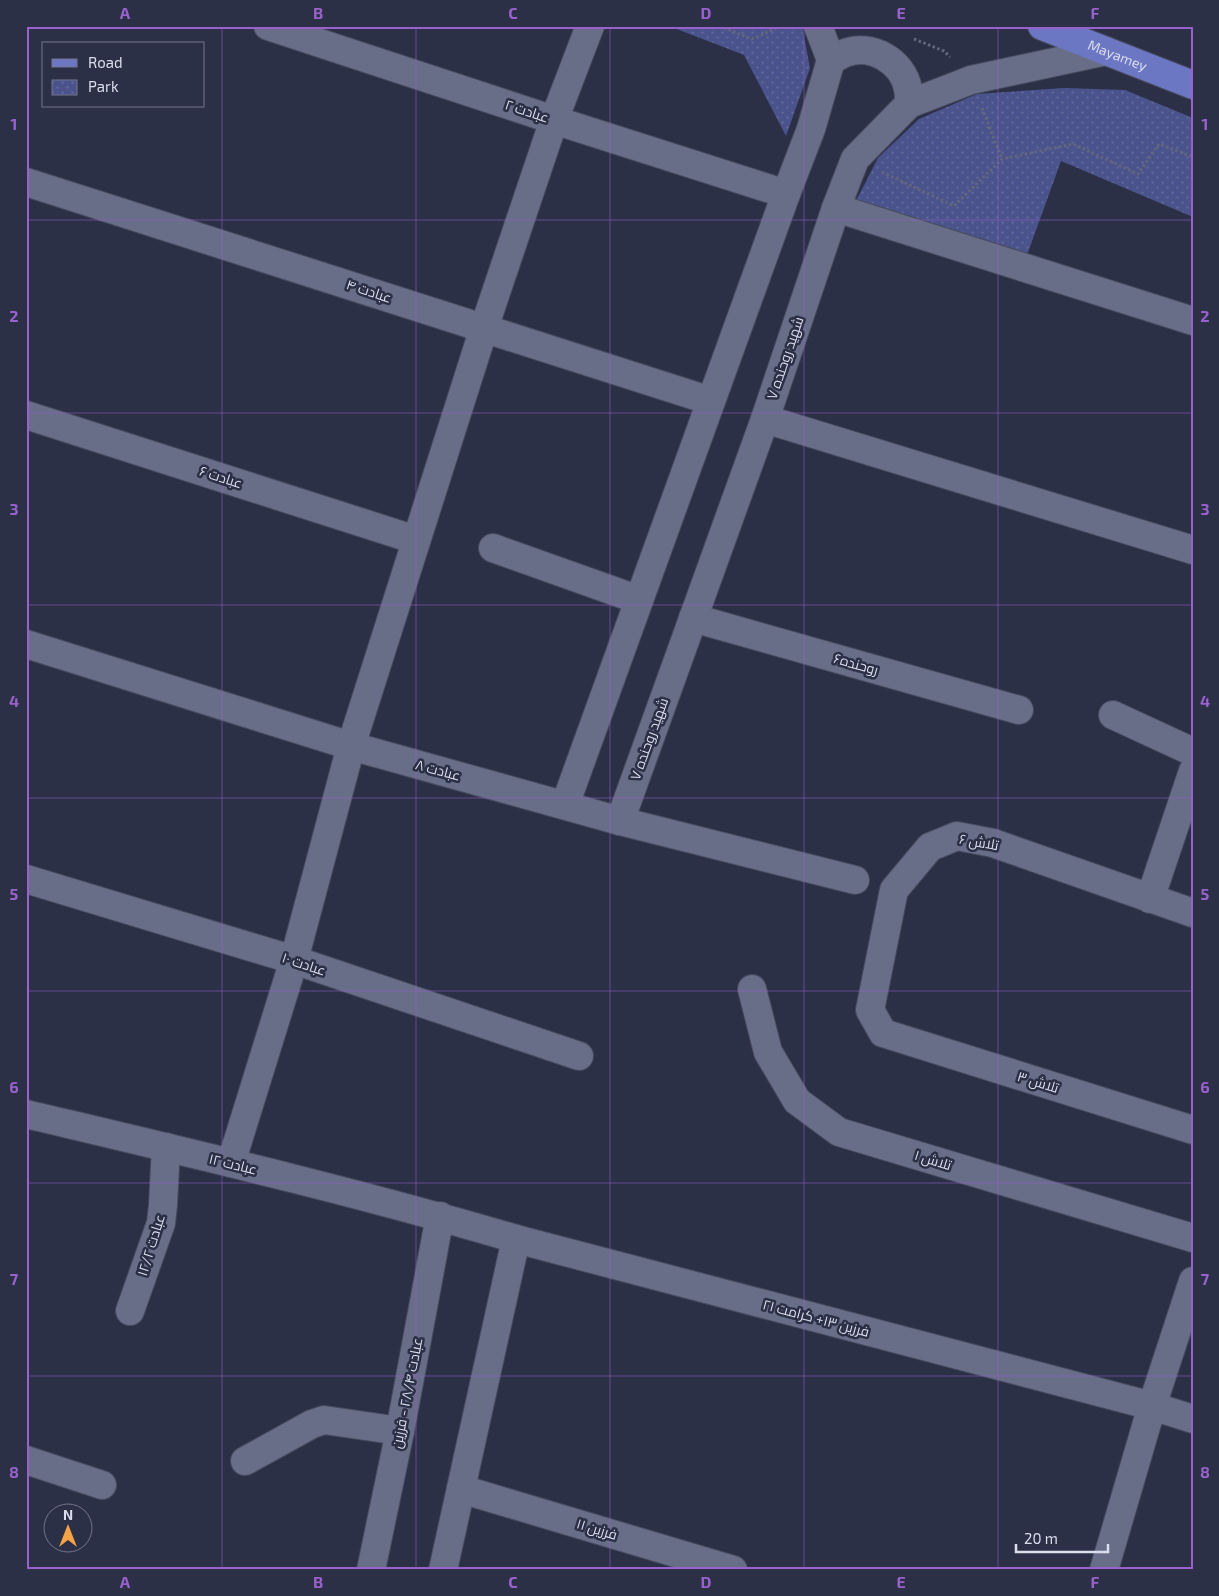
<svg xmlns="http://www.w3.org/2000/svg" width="1219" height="1596" font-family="'Exo 2',Cairo,sans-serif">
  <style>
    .park { fill: url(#park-dots) }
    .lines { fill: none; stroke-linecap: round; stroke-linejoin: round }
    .minor-casing { stroke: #474b5f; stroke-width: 30 }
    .major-casing { stroke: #474b5f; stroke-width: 30 }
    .path { stroke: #63677c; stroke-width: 3; stroke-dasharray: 2.5 2.5; stroke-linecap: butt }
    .minor { stroke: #686e88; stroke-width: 28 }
    .major { stroke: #6c77c4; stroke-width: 28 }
    .grid { fill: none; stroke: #9861cc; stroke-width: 1; stroke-opacity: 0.55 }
    .labels { text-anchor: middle; stroke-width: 5; stroke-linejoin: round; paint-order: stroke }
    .street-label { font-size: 14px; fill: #daddec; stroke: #2c3047 }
    .neatline { fill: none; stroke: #9861cc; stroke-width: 2 }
    .grid-label { font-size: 16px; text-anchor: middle; font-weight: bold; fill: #9861cc }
  </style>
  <defs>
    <pattern id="park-dots" width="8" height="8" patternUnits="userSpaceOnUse" patternTransform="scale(1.25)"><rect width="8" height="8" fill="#4a538c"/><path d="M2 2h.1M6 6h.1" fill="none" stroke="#646b9c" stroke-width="1.8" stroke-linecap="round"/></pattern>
  </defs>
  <rect width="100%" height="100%" fill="#2c3047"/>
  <!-- park -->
  <g class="park">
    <polygon points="669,26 802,26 810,68 786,136 744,55"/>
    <polygon points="1064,88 1125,90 1193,118 1193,217 1061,161 1027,255 856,201 878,158 919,119 977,94"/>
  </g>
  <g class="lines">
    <!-- minor casing -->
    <g class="minor-casing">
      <g id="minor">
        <polyline points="268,26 554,120 786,194"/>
        <path d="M831,60C836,58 840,55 845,53C871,43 903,61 908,89C909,93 909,99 909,104"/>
        <polyline points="26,182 711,401"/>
        <polyline points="836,208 1193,321"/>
        <polyline points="26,415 416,540"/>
        <polyline points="765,419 1193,550"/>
        <polyline points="493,548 639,600"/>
        <polyline points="693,618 1019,710"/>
        <polyline points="26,644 351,746 620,821 855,880"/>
        <polyline points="1113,715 1193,752"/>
        <polyline points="565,805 786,194 811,129 831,60 818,26"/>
        <polyline points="620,821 765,419 836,208 855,159 909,104 971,80 1106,51"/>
        <polyline points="26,879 294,960 579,1056"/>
        <polyline points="1150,899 1193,771"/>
        <polyline points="1193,913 993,843 957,836 930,847 894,890 870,1010 883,1033 1193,1130"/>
        <polyline points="752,989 768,1052 797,1101 839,1132 1193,1238"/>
        <path d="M26,1114C190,1153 354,1191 516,1239L1152,1406L1193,1419"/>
        <polyline points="231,1163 294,960 351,746 484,328 554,120 590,26"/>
        <polyline points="130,1311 161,1223 163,1205 166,1147"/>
        <polyline points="26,1460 102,1485"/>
        <polyline points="245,1461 312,1424 324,1420 400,1431"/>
        <polyline points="461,1489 733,1570"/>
        <polyline points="371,1570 400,1431 440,1216"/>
        <polyline points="443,1570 516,1239"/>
        <polyline points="1104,1570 1152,1406 1193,1281"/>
      </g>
    </g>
    <!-- major casing -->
    <g class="major-casing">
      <g id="major">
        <path id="s1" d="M1042,26L1193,85"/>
      </g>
    </g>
    <!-- path -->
    <g class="path">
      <polyline points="719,26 752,39 781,26"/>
      <polyline points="914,39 944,51 950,57"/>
      <polyline points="982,108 1002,159"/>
      <polyline points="882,172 954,206 1002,159 1073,144 1138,174 1159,144 1193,157"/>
    </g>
    <!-- minor -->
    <use href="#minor" class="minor"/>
    <!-- major -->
    <use href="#major" class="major"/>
  </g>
  <!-- grid -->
  <path class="grid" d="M222,26V1570M416,26V1570M610,26V1570M804,26V1570M998,26V1570M26,220H1193M26,413H1193M26,605H1193M26,798H1193M26,991H1193M26,1183H1193M26,1376H1193"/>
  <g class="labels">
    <!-- street labels -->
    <g class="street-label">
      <text dy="5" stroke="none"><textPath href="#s1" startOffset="81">Mayamey</textPath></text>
      <text transform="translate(527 111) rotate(18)" y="5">عبادت ۲</text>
      <text transform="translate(369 291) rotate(18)" y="5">عبادت ۴</text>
      <text transform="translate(785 358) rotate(-71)" y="5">شهید روحنده ۷</text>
      <text transform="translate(221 477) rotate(18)" y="5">عبادت ۶</text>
      <text transform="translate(856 664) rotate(16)" y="5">روحنده۶</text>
      <text transform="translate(649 739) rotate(-70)" y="5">شهید روحنده ۷</text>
      <text transform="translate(438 770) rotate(15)" y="5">عبادت ۸</text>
      <text transform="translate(979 842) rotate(10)" y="5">تلاش ۶</text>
      <text transform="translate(304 964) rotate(18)" y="5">عبادت ۱۰</text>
      <text transform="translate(1038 1082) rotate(17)" y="5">تلاش ۳</text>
      <text transform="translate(933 1160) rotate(17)" y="5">تلاش ۱</text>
      <text transform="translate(233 1164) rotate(14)" y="5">عبادت ۱۲</text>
      <text transform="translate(151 1245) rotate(-73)" y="5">۱۲/۲ عبادت</text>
      <text transform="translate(816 1318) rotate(15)" y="5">فرزین ۱۳+ کرامت ۲۱</text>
      <text transform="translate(407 1393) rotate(-79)" y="5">عبادت ۲۸/۴ - فرزین</text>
      <text transform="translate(597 1529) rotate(17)" y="5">فرزین ۱۱</text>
    </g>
  </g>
  <!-- border -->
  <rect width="1219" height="1596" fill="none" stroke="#2c3047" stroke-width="55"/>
  <!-- legend -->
  <rect x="42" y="42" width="162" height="65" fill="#2c3047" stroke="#727589"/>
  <rect x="52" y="59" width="25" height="8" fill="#6c77c4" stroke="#727589"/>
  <text x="88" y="68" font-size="15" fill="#daddec">Road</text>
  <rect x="52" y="80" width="25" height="15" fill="url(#park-dots)" stroke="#727589"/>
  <text x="88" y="92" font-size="15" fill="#daddec">Park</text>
  <!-- north arrow -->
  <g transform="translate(68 1528)"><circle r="24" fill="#2c3047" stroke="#727589"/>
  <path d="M0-4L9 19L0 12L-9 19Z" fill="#f6a246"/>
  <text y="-8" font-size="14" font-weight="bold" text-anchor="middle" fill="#daddec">N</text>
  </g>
  <!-- scale -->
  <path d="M1016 1544v8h92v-8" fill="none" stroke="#daddec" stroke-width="2.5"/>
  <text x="1024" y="1544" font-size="15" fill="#daddec" stroke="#2c3047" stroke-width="4" paint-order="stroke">20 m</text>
  <rect x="28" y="28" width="1164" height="1540" class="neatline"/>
  <g class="grid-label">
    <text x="125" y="19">A</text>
    <text x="318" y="19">B</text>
    <text x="513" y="19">C</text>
    <text x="706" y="19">D</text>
    <text x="901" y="19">E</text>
    <text x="1095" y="19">F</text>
    <text x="14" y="130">1</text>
    <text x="1205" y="130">1</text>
    <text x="14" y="322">2</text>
    <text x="1205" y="322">2</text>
    <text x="14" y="515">3</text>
    <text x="1205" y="515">3</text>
    <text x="14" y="707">4</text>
    <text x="1205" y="707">4</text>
    <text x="14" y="900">5</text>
    <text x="1205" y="900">5</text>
    <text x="14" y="1093">6</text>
    <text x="1205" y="1093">6</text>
    <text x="14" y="1285">7</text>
    <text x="1205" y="1285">7</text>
    <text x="14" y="1478">8</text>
    <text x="1205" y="1478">8</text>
    <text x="125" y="1588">A</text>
    <text x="318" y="1588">B</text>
    <text x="513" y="1588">C</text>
    <text x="706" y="1588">D</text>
    <text x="901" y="1588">E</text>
    <text x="1095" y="1588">F</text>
  </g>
</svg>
